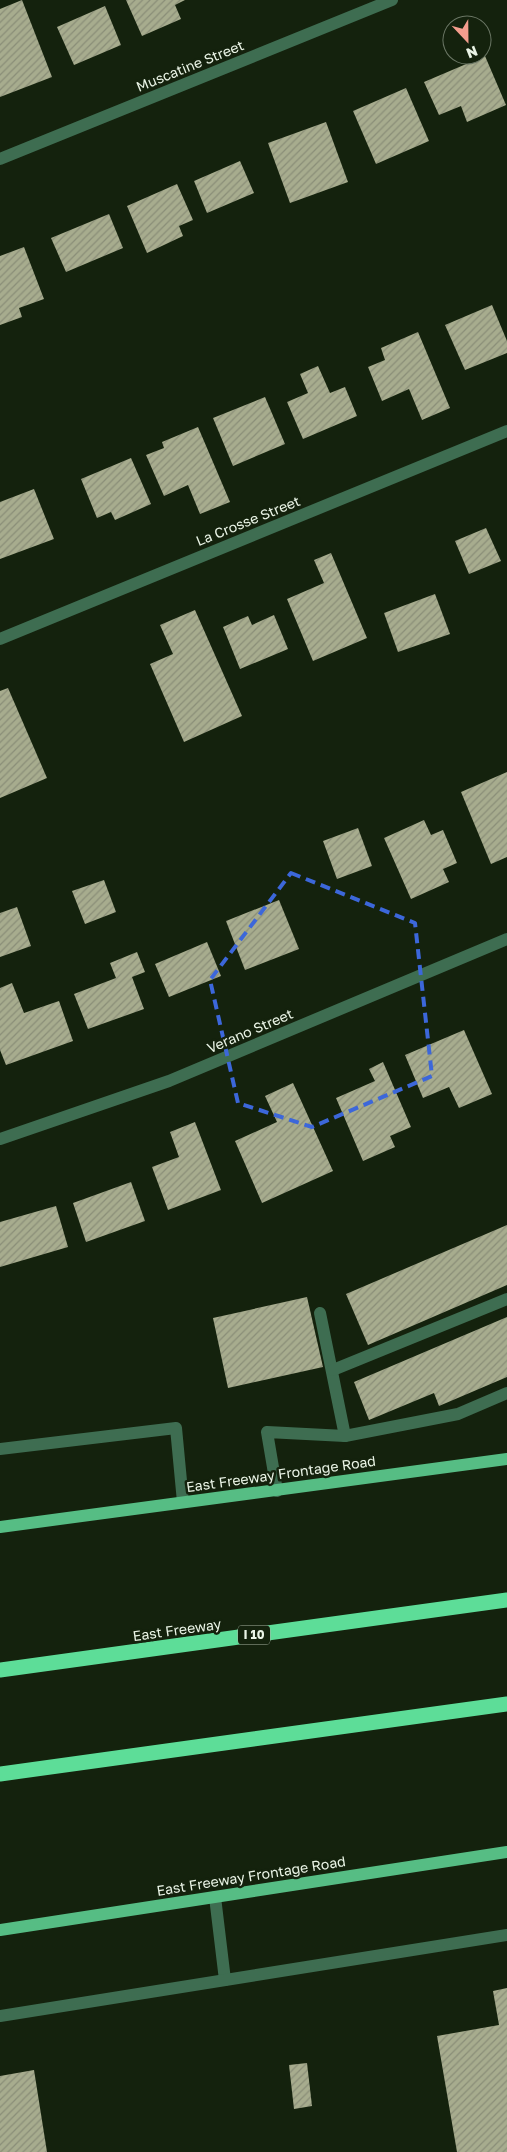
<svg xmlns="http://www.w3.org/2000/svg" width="507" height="2152" font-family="'Golos Text',sans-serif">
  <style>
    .building { fill: url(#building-hatch) }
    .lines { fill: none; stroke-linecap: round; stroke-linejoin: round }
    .minor { stroke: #3e6d51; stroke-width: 12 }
    .major { stroke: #56bd84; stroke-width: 12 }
    .highway { stroke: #5ddd98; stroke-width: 15 }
    .marked { fill: none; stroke: #3c67da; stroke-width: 4; stroke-dasharray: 10 6; stroke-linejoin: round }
    .labels { text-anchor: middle; stroke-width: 5; stroke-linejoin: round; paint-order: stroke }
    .shield { fill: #14220d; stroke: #aab5a5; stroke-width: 1 }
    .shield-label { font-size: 12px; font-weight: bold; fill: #eaf4e6 }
    .street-label { font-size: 14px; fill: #eaf4e6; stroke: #14220d }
  </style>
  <defs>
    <pattern id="building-hatch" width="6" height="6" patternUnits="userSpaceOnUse" patternTransform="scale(1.25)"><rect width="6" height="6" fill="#a7ac8e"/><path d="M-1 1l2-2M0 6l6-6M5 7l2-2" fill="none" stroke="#8a8e78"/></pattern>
  </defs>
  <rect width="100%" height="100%" fill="#14220d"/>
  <!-- building -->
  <g class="building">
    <polygon points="22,0 52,77 0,97 0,9"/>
    <polygon points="126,0 185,0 175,5 181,19 142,36"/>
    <polygon points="105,6 121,45 74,65 57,27"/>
    <polygon points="485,56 506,105 467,122 461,106 439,115 424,82"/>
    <polygon points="406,88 429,141 376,164 353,111"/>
    <polygon points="326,122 348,182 290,203 268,143"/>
    <polygon points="240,161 254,193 207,213 194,181"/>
    <polygon points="177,184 193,220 179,226 183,236 147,253 127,206"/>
    <polygon points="109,214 123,248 66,272 51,238"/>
    <polygon points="24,247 44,299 19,308 22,317 0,325 0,256"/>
    <polygon points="492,305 507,341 507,353 465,370 445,325"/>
    <polygon points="418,332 450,408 422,420 409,389 382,401 368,367 385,360 381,348"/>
    <polygon points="318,366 330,393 345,387 357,416 303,439 287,402 308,393 300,374"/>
    <polygon points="265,397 285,444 233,466 213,418"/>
    <polygon points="198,427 230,502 200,514 188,485 164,496 146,455 164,448 162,442"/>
    <polygon points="131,458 151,504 115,520 111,512 97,518 81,479"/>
    <polygon points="34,489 54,539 0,559 0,502"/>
    <polygon points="486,528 501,561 469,574 455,541"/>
    <polygon points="331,553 367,638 313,661 287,599 324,583 314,560"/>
    <polygon points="435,594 450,634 398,652 384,613"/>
    <polygon points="195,610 242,716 184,742 150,664 173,654 160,625"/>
    <polygon points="274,615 288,649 240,669 223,627 248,616 252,625"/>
    <polygon points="8,688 47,778 0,798 0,691"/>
    <polygon points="507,772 507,857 491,864 461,792"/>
    <polygon points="424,820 431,835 443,830 457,863 443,869 449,882 411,899 384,838"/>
    <polygon points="358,828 372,866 337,879 323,841"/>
    <polygon points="104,880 116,912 85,924 72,891"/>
    <polygon points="279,900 299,949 245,970 226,921"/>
    <polygon points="17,907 31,946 0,957 0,913"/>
    <polygon points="207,942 221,976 169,997 155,964"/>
    <polygon points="137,952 145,972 132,977 144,1009 88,1029 74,994 116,978 110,963"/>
    <polygon points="12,983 24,1013 59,1001 73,1041 6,1065 0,1050 0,988"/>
    <polygon points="464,1030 492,1094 459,1108 449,1087 423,1098 405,1055"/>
    <polygon points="383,1062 411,1127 390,1136 395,1147 363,1161 336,1098 375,1081 369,1069"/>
    <polygon points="293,1083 333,1171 262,1203 235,1141 277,1122 265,1096"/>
    <polygon points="195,1122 221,1190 168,1210 152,1167 179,1157 170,1132"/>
    <polygon points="131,1182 145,1221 86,1242 73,1203"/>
    <polygon points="56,1206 68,1247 0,1267 0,1222"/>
    <polygon points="507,1225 507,1285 368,1345 346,1294"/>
    <polygon points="307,1297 323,1367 228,1388 213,1318"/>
    <polygon points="507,1317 507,1377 439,1406 434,1393 369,1420 354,1382"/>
    <polygon points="507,1988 507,2152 457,2152 437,2036 499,2025 493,1991"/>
    <polygon points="307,2063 312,2106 294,2109 289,2065"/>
    <polygon points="34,2070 47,2152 0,2152 0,2076"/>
  </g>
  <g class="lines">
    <!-- minor -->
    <g class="minor">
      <polyline points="0,159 392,0"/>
      <polyline points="0,639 507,431"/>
      <polyline points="0,1139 169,1081 507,939"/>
      <polyline points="320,1313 345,1436"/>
      <polyline points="333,1370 507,1299"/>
      <polyline points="0,1449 176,1428 183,1502"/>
      <polyline points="277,1491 267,1432 345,1436 458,1414 507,1393"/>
      <polyline points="215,1897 225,1980"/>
      <polyline points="0,2016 507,1935"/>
    </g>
    <!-- major -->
    <g class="major">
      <polyline points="0,1527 507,1459"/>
      <polyline points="0,1930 507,1852"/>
    </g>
    <!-- highway -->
    <g class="highway">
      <polyline points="0,1670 507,1600"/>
      <polyline points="0,1774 507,1704"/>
    </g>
  </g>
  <!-- marked area -->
  <path class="marked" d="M291,873L415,923L432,1076L312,1127L238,1103L210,980Z"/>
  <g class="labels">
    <!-- shield labels -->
    <rect class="shield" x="238" y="1625.5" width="32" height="19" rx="4"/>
    <g class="shield-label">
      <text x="254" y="1639">I 10</text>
    </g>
    <!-- street labels -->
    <g class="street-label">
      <text transform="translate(190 66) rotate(-22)" y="5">Muscatine Street</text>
      <text transform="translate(248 521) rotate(-22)" y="5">La Crosse Street</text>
      <text transform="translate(250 1031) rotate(-23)" y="5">Verano Street</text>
      <text transform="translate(281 1474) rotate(-8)" y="5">East Freeway Frontage Road</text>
      <text transform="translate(177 1630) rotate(-8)" y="5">East Freeway</text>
      <text transform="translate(251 1876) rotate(-9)" y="5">East Freeway Frontage Road</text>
    </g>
  </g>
  <!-- north arrow -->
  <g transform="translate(467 40) rotate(158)"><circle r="24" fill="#14220d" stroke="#6a7664"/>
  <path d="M0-4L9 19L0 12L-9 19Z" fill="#f49d8d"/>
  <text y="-8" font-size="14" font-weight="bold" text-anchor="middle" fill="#eaf4e6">N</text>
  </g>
</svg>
